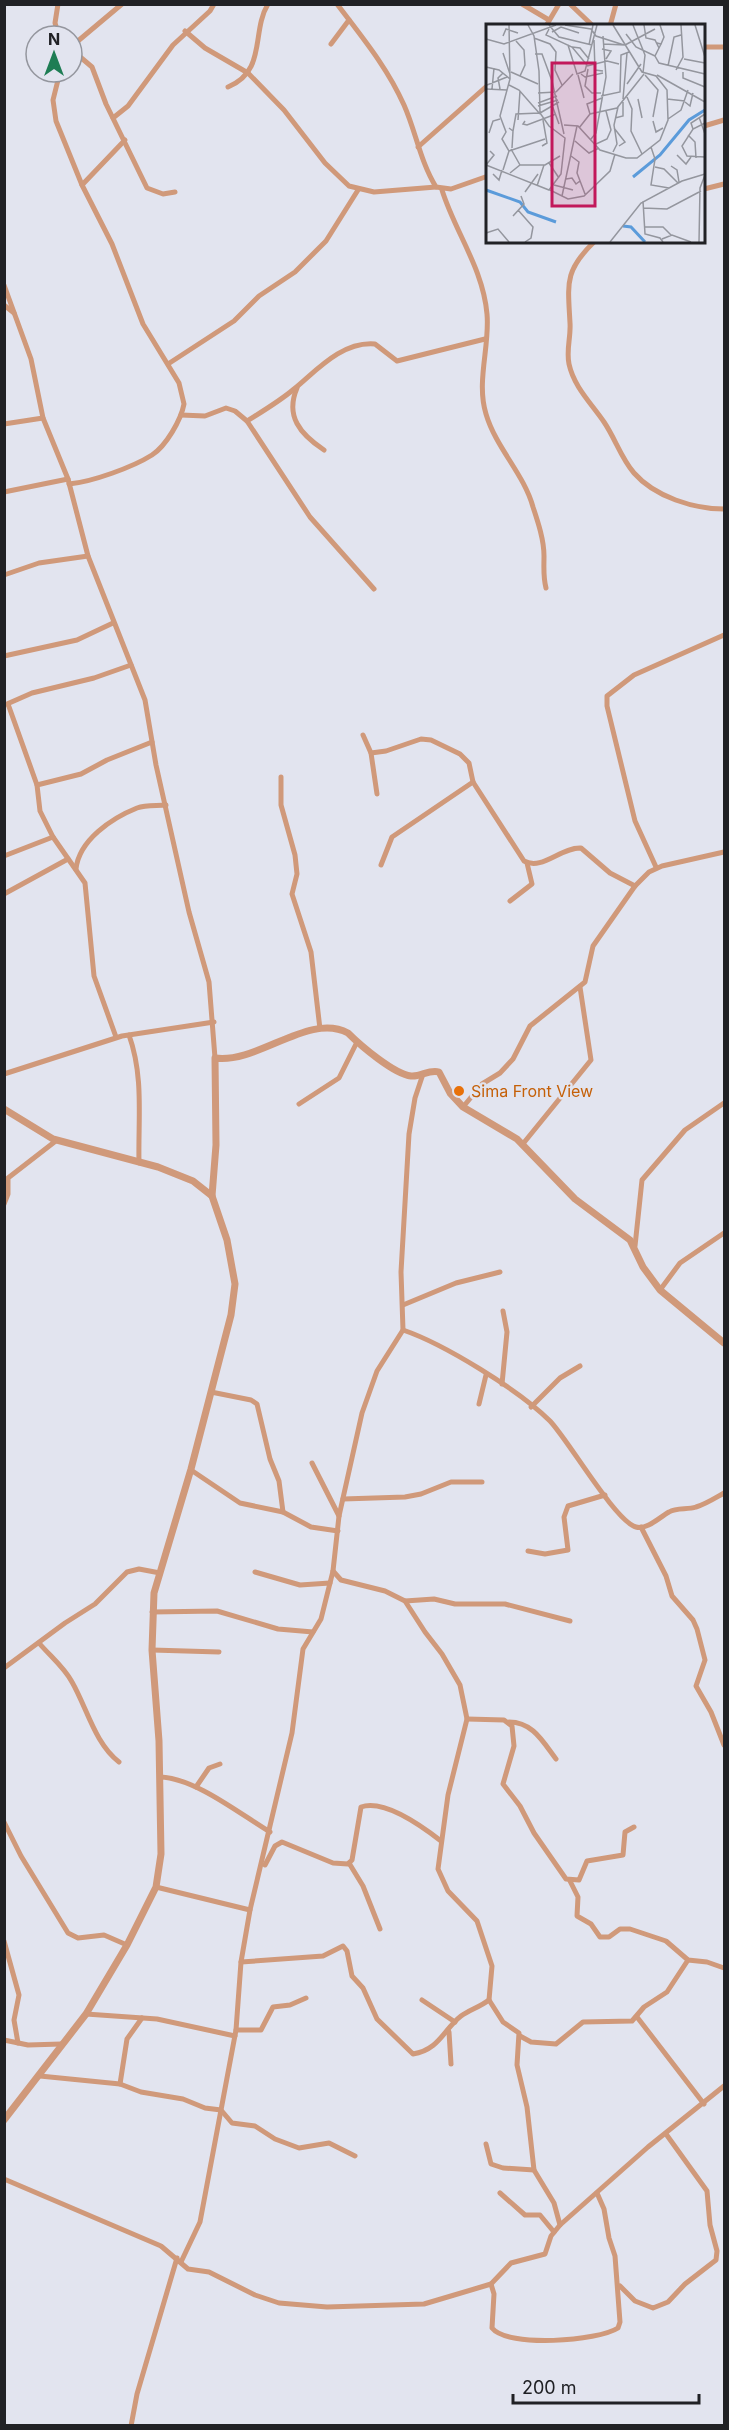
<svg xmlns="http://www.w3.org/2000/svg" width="729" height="2430" font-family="Inter,sans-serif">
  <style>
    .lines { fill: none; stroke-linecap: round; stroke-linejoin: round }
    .minor { stroke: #d0997a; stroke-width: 5 }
    .tertiary { stroke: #d0997a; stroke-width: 7 }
    .food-dot { fill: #e8710a; stroke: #e2e4ef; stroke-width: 2 }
    .labels { text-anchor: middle; stroke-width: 5; stroke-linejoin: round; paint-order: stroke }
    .food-label { font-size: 16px; fill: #c56008; stroke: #e2e4ef; text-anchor: start }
    .inset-river { fill: none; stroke: #5b9bda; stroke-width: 3 }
    .inset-road { fill: none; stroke: #94969e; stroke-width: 1.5 }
    .view { fill: #c2185b; fill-opacity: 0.15; stroke: #c2185b; stroke-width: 3 }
    .inset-edge { fill: none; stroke: #202125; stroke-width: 3 }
  </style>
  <rect width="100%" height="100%" fill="#e2e4ef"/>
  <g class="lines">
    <!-- minor -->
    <g class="minor">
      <polyline points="58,4 55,23 59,36"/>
      <path d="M337,4C362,37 387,67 404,105C416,132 420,161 436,187L451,189L488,176"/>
      <polyline points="522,4 549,20"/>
      <polyline points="570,4 593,26"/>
      <polyline points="546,26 559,4"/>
      <polyline points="610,26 616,4"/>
      <polyline points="185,31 205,48 248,73 284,110 325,163 349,186 374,192 436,187"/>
      <polyline points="331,44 349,20"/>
      <polyline points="72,46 122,4"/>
      <polyline points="704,47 724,47"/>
      <polyline points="72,50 92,67 106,104 147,188 163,194 175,192"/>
      <path d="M60,72L53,100L56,121L82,185L112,244L143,324L179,383L184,404C181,420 166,446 152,455C133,467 92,482 69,484"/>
      <path d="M228,87C267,71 251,32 268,4"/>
      <polyline points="113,118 128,106 173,45 210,11 214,4"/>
      <polyline points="704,126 724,120"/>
      <polyline points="418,147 488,85"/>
      <polyline points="82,185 125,140"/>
      <polyline points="704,189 724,184"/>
      <path d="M442,190C455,232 483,268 487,314C490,346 476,382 486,414C496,448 524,474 533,507C538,522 544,540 544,556C544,568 543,577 546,588"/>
      <path d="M594,242C564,271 568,284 570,323C571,337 566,350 569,364C574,387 591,403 604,422C615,438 621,458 634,473C655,497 694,509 724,509"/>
      <polyline points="4,285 31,359 43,418 68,479 88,556 145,700 156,765 189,912 209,982 215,1058"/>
      <polyline points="4,305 14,313"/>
      <polyline points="168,364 234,321 259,296 295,272 326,241 358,190"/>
      <path d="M297,388C285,416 300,434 324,450"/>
      <polyline points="181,415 205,416 226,408 235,411 247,421 310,517 374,589"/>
      <path d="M247,421C263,411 280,401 294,389C316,371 342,341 375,344L397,361L485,339"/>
      <polyline points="4,424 43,418"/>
      <polyline points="4,492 68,479"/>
      <polyline points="4,575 39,563 88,556"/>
      <polyline points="4,656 77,640 113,623"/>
      <polyline points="7,704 32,693 94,678 131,665"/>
      <polyline points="8,704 37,785 40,811 53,837 85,883 94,976 116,1037"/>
      <polyline points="363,735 371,753 377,794"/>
      <path d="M371,753L386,751L421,739L431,740L460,754L469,763L473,782L524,861C542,871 561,847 581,848L610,873L635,886"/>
      <polyline points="281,777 281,805 295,855 297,874 292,894 311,952 320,1029"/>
      <polyline points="37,785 81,774 107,760 152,742"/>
      <polyline points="4,856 53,837"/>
      <polyline points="381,865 392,837 473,782"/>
      <polyline points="656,867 635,821 607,706 607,696 634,675 724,635"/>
      <path d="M76,869C79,840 112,818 137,808C146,805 157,806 166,805"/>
      <polyline points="4,894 68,859"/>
      <polyline points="510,901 532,884 527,863"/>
      <path d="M129,1035C144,1077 138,1119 139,1163"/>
      <polyline points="4,1074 122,1036 214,1022"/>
      <polyline points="299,1104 339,1078 357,1042"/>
      <polyline points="463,1107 482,1084 500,1073 513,1059 530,1026 585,982 593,946 635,886 649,872 662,866 724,852"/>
      <polyline points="522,1145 591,1060 580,987"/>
      <polyline points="4,1204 8,1194 8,1178 57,1140"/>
      <polyline points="635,1246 642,1180 685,1130 724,1103"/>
      <polyline points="660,1290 680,1263 724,1233"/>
      <polyline points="403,1305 456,1283 500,1272"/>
      <path d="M403,1330C444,1344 519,1390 550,1421C569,1441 615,1521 636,1527C647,1530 660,1517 669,1512C677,1507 687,1510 696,1507C706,1504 715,1498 724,1493"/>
      <polyline points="502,1384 507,1332 503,1311"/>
      <polyline points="211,1392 251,1400 257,1404 270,1459 279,1481 283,1512"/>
      <polyline points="479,1404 486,1375"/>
      <polyline points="531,1407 560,1378 580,1366"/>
      <polyline points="312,1463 339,1516"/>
      <polyline points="191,1470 240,1503 283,1512 311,1527 338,1531"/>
      <polyline points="343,1499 405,1497 421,1494 451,1482 482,1482"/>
      <polyline points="641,1527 666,1576 672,1596 693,1620 697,1629 705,1660 696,1686 711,1712 724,1745"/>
      <polyline points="528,1551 545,1554 568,1550 564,1517 568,1506 605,1495"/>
      <polyline points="333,1571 341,1580 385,1591 405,1601 425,1632 442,1654 460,1685 467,1719 448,1795 438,1869 448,1891 477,1921 492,1966 489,2000 503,2022 519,2033 517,2065 527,2107 534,2170 554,2203 560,2225"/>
      <polyline points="255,1572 300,1585 330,1583"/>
      <polyline points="405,1601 434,1599 455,1604 505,1604 570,1621"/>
      <polyline points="152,1612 217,1611 278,1629 313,1632"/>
      <path d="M39,1643C50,1656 64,1667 72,1682C87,1708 95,1744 119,1762"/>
      <polyline points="152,1650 219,1652"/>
      <polyline points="4,1668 65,1623 95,1604 127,1572 139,1569 160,1573"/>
      <polyline points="467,1719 504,1720 512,1726 514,1746 503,1784 520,1806 534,1833 566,1879 579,1880 587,1861 623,1855 625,1832 634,1827"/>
      <path d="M509,1722C533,1722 543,1742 556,1759"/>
      <path d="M160,1777C195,1778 240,1814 270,1832"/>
      <polyline points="196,1787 209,1768 220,1764"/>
      <polyline points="4,1822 21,1856 68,1933 78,1938 104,1935 127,1945"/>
      <polyline points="349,1863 363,1886 380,1929"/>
      <path d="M265,1865L275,1846L282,1842L333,1863L348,1864L352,1860L361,1807C384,1799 423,1827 441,1841"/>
      <polyline points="570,1881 578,1897 577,1916 591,1924 600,1937 609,1937 620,1929 630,1929 666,1941 688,1960 707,1962 724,1968"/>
      <polyline points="156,1887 250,1910"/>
      <polyline points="4,1941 19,1995 14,2020 18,2043"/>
      <path d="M241,1962L323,1956L343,1946L347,1951L352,1976L363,1988L377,2019L413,2054C439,2050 444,2029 461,2016C469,2010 480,2007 489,2000"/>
      <polyline points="422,2000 455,2022"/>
      <polyline points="86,2014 157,2019 235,2036"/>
      <polyline points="637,2017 704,2104"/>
      <polyline points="236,2030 261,2030 273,2007 290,2005 306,1998"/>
      <polyline points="449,2032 451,2064"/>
      <polyline points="520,2036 531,2042 556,2044 583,2022 632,2021 644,2007 667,1992 688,1960"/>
      <polyline points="4,2040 28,2045 61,2044"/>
      <polyline points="40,2076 120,2084 141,2092 183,2099 205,2108 221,2110 232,2123 255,2126 275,2139 299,2148 329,2143 355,2156"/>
      <polyline points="120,2084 127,2039 142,2018"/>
      <polyline points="486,2144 491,2164 503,2168 534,2170"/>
      <polyline points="4,2179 161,2246 188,2269 209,2272 255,2295 279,2303 327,2307 424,2304 491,2284 511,2263 545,2254 551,2236 560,2225 648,2147 724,2086"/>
      <polyline points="500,2193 525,2215 540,2215 554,2232"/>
      <polyline points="181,2262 200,2222 236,2030 241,1962 250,1910 292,1733 303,1649 321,1619 333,1571 339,1516 362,1413 377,1371 403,1330 401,1272 409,1134 415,1098 423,1074"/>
      <path d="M491,2284L494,2294L492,2328C508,2348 598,2341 618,2328L620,2322L615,2256L609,2238L604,2209L597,2193"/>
      <polyline points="620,2286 635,2301 653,2308 668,2302 685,2284 716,2260 717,2251 710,2225 707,2191 666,2134"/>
      <polyline points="131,2426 137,2394 177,2258"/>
    </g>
    <!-- tertiary -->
    <g class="tertiary">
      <polyline points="4,1109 53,1139 158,1167 193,1181 212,1196 227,1240 235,1284 231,1315 191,1469 154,1593 152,1650 159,1741 161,1854 156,1887 127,1945 86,2014 4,2120"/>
      <path d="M212,1196L216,1145L215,1058C258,1064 309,1012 348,1033C361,1046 394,1074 411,1076C421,1077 429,1069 439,1072L450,1093L463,1107L517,1139L575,1199L630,1240L643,1267L660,1290L724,1343"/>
    </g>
  </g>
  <!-- markers -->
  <circle class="food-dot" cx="459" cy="1091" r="6"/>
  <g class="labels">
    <!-- food labels -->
    <g class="food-label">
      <text x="471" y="1097">Sima Front View</text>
    </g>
  </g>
  <!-- overview -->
  <g transform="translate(486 24)">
    <rect width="219" height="219" fill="#e2e4ef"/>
    <path class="inset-river" d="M147,153L174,131L203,96L219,86M0,166L34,178L42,188L70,198M137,202L145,203L159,218"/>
    <path class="inset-road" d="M63,1L73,13L106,21M79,1L105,5L110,12L138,21M147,1L159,31L157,49M158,1L160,14L169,16L173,24M209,1L219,33M63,5L60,11L86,23L101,41M66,8L75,3L93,9M140,10L150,23L169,32M17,12L20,5L32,9M48,14L64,20L70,28L69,46L76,61M0,15L18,20L70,1M108,16L109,46L117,47M30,17L38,26L39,41L34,52M171,19L175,20L178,13L174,1M117,20L139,21M175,20L169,32L173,39L219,50M82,21L91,50L99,47L111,1M103,21L107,1M139,21L169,5M86,23L94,24L103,35M116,25L125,27L120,35M17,29L24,50M49,30H56L66,57L78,110M198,35L219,39M101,42L121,37L133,40M182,42L188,13L195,11M0,43L13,46L24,55M102,45L99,62L106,69H115M190,46L197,33L195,1M25,48L52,60M197,48V54L219,63M95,50L99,53L117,49M92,51L98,74M159,51L172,66L167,93M171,51L219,78M141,60L155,40M1,61L21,53M23,61L33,66L54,90M0,65L21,66M6,65L8,44M14,65L12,54L17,49M70,68L87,50M52,69L70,68M115,72L134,68L135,31L143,28M141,73L146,85L145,107L156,130M137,75L141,29M152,75L156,94M181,75L199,77M199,78L204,82L207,69M52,79L71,72M66,81L73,100M52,82L72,76M54,89L73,78M104,90L101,80L116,74M213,93L219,110M129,94L137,92V78M182,95L195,86L202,66M32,96L34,67M39,97L37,100L41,101L70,90M167,97L170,108L177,104M219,99L207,105L196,122L201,132L219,133M78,101L92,102L114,126L140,134H151L174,116L182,96L181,66L170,52L156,48L127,1M23,104L27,107L26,124M93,104L104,90L131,84L158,50M128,104L139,118L133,122M207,105L205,99L219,90M27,107L30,90L54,89M3,109L7,97L14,95M202,111L209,118L210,134M105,115L110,109L120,53L117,12M89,117L103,129L113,124M110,120L121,115L125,106L120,87M56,122L61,119L57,96M165,123L169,135L165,161L183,164M25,125L34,141M23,127L59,115M127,128L131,120L128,101L132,83M191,131L200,140L205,133M85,132L93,138L91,149L99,170M63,139L73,154M0,141L63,166L75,150L79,114L63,102L54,89L53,47L48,12L42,1M0,141L8,131L4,127M185,142L191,146L193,158M169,143L178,145L192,159M17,146L23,127L16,115L20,108L14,92L24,55L23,1M24,149L34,141H59L74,132M7,150L13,156L16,146M80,155L86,154L90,160L94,157M68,161L87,166M51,162L58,141M64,166L82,175L98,172L124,147L129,130M39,168L52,150M76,172L91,102M157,177L159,210L174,214L177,218M157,184L181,185L215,167M32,186L47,203L45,214L39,218M27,192L38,180L35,172M158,203H177L185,211M0,209L12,205L23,218M176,215L186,211L205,218M124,218L155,179L196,157L219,150M213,218L214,164L219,151"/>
    <path class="view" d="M66,39H109V182H66Z"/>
    <rect width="219" height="219" class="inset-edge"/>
  </g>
  <!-- border -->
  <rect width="729" height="2430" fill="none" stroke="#202125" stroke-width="12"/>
  <!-- north arrow -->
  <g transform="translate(54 54)"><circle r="28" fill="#e2e4ef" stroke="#94969e" stroke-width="1.5"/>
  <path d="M0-4.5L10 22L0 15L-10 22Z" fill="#1e7d54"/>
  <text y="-9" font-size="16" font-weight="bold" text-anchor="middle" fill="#202125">N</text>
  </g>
  <!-- scale -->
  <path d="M513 2394v9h186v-9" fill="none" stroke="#202125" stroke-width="3"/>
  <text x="522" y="2394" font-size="18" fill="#202125" stroke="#e2e4ef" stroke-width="4.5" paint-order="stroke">200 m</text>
</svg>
